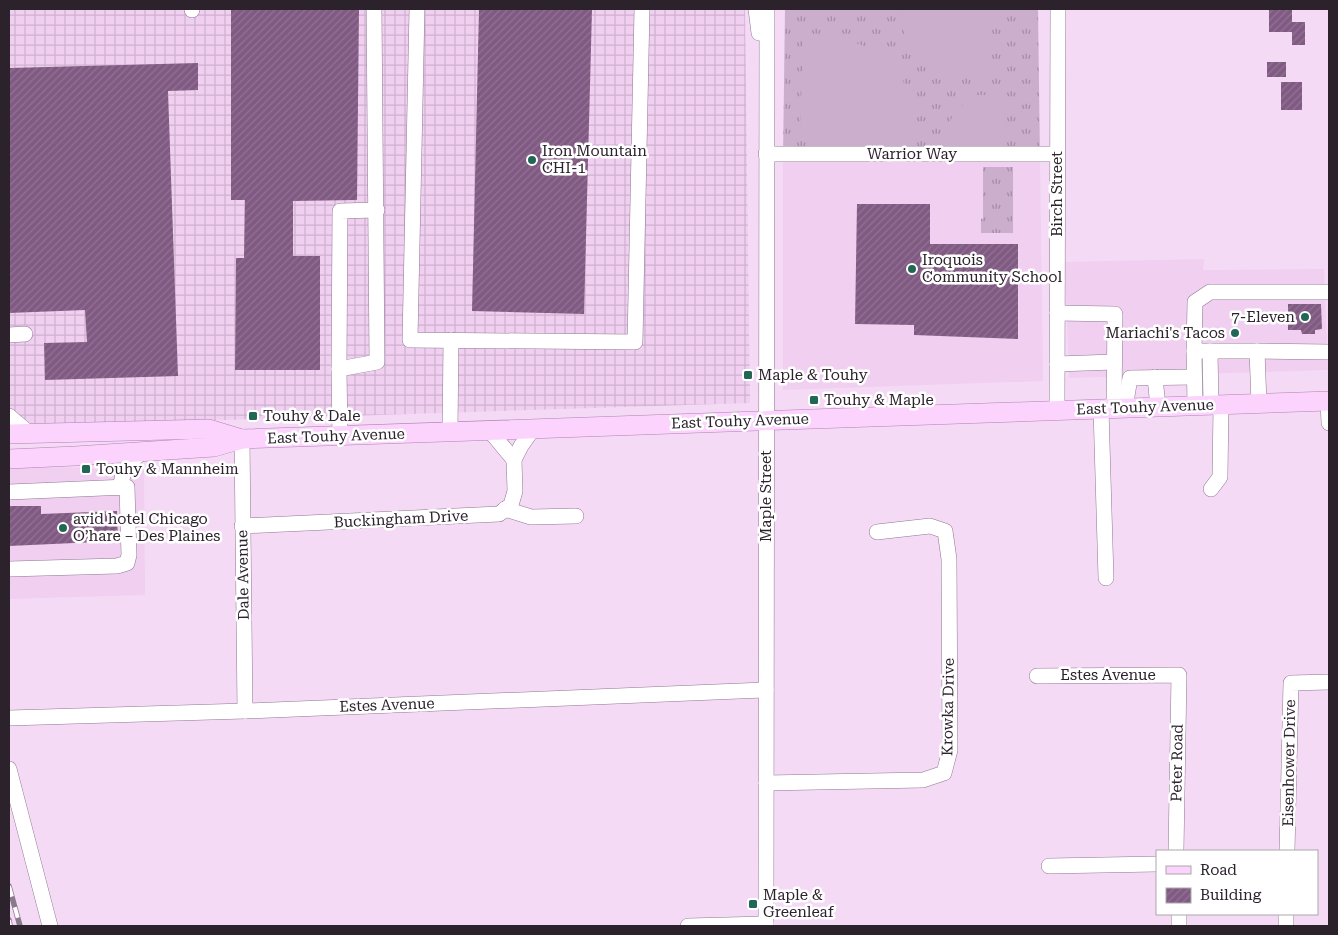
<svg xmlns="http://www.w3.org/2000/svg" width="1338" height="935" font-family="'Roboto Serif',serif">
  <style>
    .built { fill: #f0cff1 }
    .industrial { fill: url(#industrial-grid) }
    .grass { fill: url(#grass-tufts) }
    .garden { fill: #cbadcc }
    .building { fill: url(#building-hatch) }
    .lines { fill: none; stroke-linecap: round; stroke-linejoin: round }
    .minor-casing { stroke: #907791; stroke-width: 16 }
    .major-casing { stroke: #b182b3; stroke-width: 20 }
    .minor { stroke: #fff; stroke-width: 15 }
    .major { stroke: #fbd3fd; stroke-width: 19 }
    .rail-casing { stroke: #8a788b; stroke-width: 5.5 }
    .rail { stroke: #fff; stroke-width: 4; stroke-dasharray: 11; stroke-linecap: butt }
    .poi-dot { fill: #226656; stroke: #fff; stroke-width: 2 }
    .labels { text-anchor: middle; stroke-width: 5; stroke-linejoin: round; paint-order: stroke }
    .poi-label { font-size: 15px; fill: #2c222c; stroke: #fff; text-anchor: start }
    .street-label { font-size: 15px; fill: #2c222c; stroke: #fff }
  </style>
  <defs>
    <pattern id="industrial-grid" width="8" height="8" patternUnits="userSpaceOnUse" patternTransform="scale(1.25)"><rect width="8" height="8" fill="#f0cff1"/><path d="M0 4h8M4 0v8" fill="none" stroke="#ceb1cf"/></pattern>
    <pattern id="grass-tufts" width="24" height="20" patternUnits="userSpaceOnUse" patternTransform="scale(1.25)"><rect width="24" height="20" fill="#cbadcc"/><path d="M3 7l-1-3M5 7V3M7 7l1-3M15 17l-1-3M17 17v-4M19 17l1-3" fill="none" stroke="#a58ca6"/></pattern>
    <pattern id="building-hatch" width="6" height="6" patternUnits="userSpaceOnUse" patternTransform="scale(1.25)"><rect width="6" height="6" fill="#815a83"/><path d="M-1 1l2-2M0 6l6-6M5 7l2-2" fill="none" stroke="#917392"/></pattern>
  </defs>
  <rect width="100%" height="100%" fill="#f5daf6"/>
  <!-- built -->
  <g class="built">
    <polygon points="783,158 1040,158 1043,381 783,390"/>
    <polygon points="1204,259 1203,270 1324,269 1328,370 1069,378 1065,262"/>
    <polygon points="9,467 144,468 145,595 9,599"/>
  </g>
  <!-- industrial -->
  <polygon class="industrial" points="9,9 745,9 750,403 9,427"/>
  <!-- grass -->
  <g class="grass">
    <polygon points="785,9 1038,9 1040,158 783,158"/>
    <polygon points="983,167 1013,167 1013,233 981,233 981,219 983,218"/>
  </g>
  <!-- garden -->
  <g class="garden">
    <path d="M900,9H990L988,81C936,72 905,69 900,9Z"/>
    <polygon points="837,37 879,51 896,66 909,94 914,124 912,149 816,149 800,132 803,41"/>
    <path d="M978,95H1004L1006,147L943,157C943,141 947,121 958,109C963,104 972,100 978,95Z"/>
  </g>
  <!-- building -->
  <g class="building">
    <polygon points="231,9 359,9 357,200 293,201 293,256 320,256 320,370 235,370 236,258 244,258 245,200 231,200"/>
    <polygon points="479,9 592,9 584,314 472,311"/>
    <polygon points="1269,9 1292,9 1292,22 1305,22 1305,45 1292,45 1292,32 1269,32"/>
    <rect x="1267" y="62" width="19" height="15"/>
    <polygon points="198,63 198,90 168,91 178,376 45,380 44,343 87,342 85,310 9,313 9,68"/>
    <rect x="1281" y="82" width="21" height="28"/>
    <polygon points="857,204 930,204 930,244 1018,244 1018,339 914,335 914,325 855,324"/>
    <polygon points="1288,304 1321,304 1322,329 1315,330 1315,334 1302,334 1301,330 1288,330"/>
    <polygon points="9,506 41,506 41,514 117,511 118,541 9,546"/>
  </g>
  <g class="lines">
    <!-- minor casing -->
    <g class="minor-casing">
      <g id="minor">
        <polyline points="192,9 192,10"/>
        <polyline points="417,9 410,340 635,342 642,9"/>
        <polyline points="756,9 759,33"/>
        <polyline points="766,154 1057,154"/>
        <polyline points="1057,313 1115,314 1114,408"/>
        <polyline points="9,335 25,334"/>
        <polyline points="1194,351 1195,302 1210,292 1329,292"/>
        <polyline points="1210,351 1211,405"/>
        <polyline points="1257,351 1329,352"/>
        <polyline points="1057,364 1114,362"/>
        <polyline points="339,369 340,211 377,210"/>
        <polyline points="1155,377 1158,407"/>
        <polyline points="1328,401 1329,423"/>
        <polyline points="1195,405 1194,351 1257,351 1259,403"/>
        <polyline points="1125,408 1130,378 1194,377"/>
        <polyline points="1101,409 1106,578"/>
        <polyline points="1057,410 1058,9"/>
        <polyline points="9,416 29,433"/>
        <polyline points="490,431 514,460"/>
        <polyline points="450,432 451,340"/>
        <polyline points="340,436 339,369 377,362 374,9"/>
        <polyline points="242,439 245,711"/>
        <path d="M121,487C121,472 130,462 141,453"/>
        <polyline points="1211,489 1220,477 1221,405"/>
        <polyline points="9,492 127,487 129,555 127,563 117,566 9,569"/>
        <polyline points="505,509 531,517 576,516"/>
        <polyline points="242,526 499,514 511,505 515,491 514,460 521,446 533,429"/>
        <polyline points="1037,676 1179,675 1176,851"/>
        <polyline points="9,718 245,711 766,690"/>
        <polyline points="9,769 50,926"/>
        <polyline points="766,783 923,780 944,773 950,750 949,559 945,531 930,526 877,532"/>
        <polyline points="1287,851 1291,683 1329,682"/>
        <polyline points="1049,866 1157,864"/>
        <polyline points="1179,914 1179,926"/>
        <polyline points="688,926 766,924"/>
        <polyline points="766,926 767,9"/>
        <polyline points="1286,926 1286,914"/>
      </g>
    </g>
    <!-- major casing -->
    <g class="major-casing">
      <g id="major">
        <polyline points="9,434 209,429 242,439"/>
        <polyline points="9,459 75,456 214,447 242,439 1329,401"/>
      </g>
    </g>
    <!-- minor -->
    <use href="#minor" class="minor"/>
    <!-- major -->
    <use href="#major" class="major"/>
    <!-- rail casing -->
    <g class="rail-casing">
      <g id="rail">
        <polyline points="9,886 20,926"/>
        <polyline points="9,920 10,926"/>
      </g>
    </g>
    <!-- rail -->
    <use href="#rail" class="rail"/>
  </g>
  <!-- markers -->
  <g class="poi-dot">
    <circle cx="532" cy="160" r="5"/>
    <circle cx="912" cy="269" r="5"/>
    <circle cx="1305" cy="317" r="5"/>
    <circle cx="1235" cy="333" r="5"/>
    <rect x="743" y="370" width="10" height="10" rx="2.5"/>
    <rect x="809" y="395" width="10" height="10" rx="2.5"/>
    <rect x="248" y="411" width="10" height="10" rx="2.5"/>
    <rect x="81" y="464" width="10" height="10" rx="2.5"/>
    <circle cx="63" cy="528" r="5"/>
    <rect x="748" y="899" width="10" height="10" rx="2.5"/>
  </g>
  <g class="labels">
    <!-- poi labels -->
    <g class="poi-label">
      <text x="542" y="156">Iron Mountain<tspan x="542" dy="17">CHI-1</tspan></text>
      <text x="922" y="265">Iroquois<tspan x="922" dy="17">Community School</tspan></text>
      <text x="1295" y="322" text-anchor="end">7-Eleven</text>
      <text x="1225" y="338" text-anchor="end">Mariachi's Tacos</text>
      <text x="758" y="380">Maple &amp; Touhy</text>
      <text x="824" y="405">Touhy &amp; Maple</text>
      <text x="263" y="421">Touhy &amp; Dale</text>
      <text x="96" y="474">Touhy &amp; Mannheim</text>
      <text x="73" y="524">avid hotel Chicago<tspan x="73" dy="17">O’hare – Des Plaines</tspan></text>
      <text x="763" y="900">Maple &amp;<tspan x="763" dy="17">Greenleaf</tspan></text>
    </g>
    <!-- street labels -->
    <g class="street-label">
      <text x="912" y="159">Warrior Way</text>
      <text transform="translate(1057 194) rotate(-90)" y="5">Birch Street</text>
      <text transform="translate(1145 407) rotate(-2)" y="5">East Touhy Avenue</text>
      <text transform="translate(740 421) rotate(-2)" y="5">East Touhy Avenue</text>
      <text transform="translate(336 436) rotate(-2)" y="5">East Touhy Avenue</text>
      <text transform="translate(766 496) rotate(-90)" y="5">Maple Street</text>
      <text transform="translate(401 519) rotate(-3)" y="5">Buckingham Drive</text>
      <text transform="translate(243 575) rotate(-91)" y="5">Dale Avenue</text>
      <text x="1108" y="680">Estes Avenue</text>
      <text transform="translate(387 705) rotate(-2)" y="5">Estes Avenue</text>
      <text transform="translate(948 707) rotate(-89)" y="5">Krowka Drive</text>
      <text transform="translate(1177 763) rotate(-89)" y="5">Peter Road</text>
      <text transform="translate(1289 763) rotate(-89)" y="5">Eisenhower Drive</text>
    </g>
  </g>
  <!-- border -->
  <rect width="1338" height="935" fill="none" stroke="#2c222c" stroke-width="20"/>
  <!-- legend -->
  <rect x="1156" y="850" width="162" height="65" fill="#ffffff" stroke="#aba7ab"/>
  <rect x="1166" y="866" width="25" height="8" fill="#fbd3fd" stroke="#aba7ab"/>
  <text x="1200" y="875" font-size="15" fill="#2c222c">Road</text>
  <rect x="1166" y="888" width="25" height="15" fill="url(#building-hatch)" stroke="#aba7ab"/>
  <text x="1200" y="900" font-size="15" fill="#2c222c">Building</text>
</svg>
